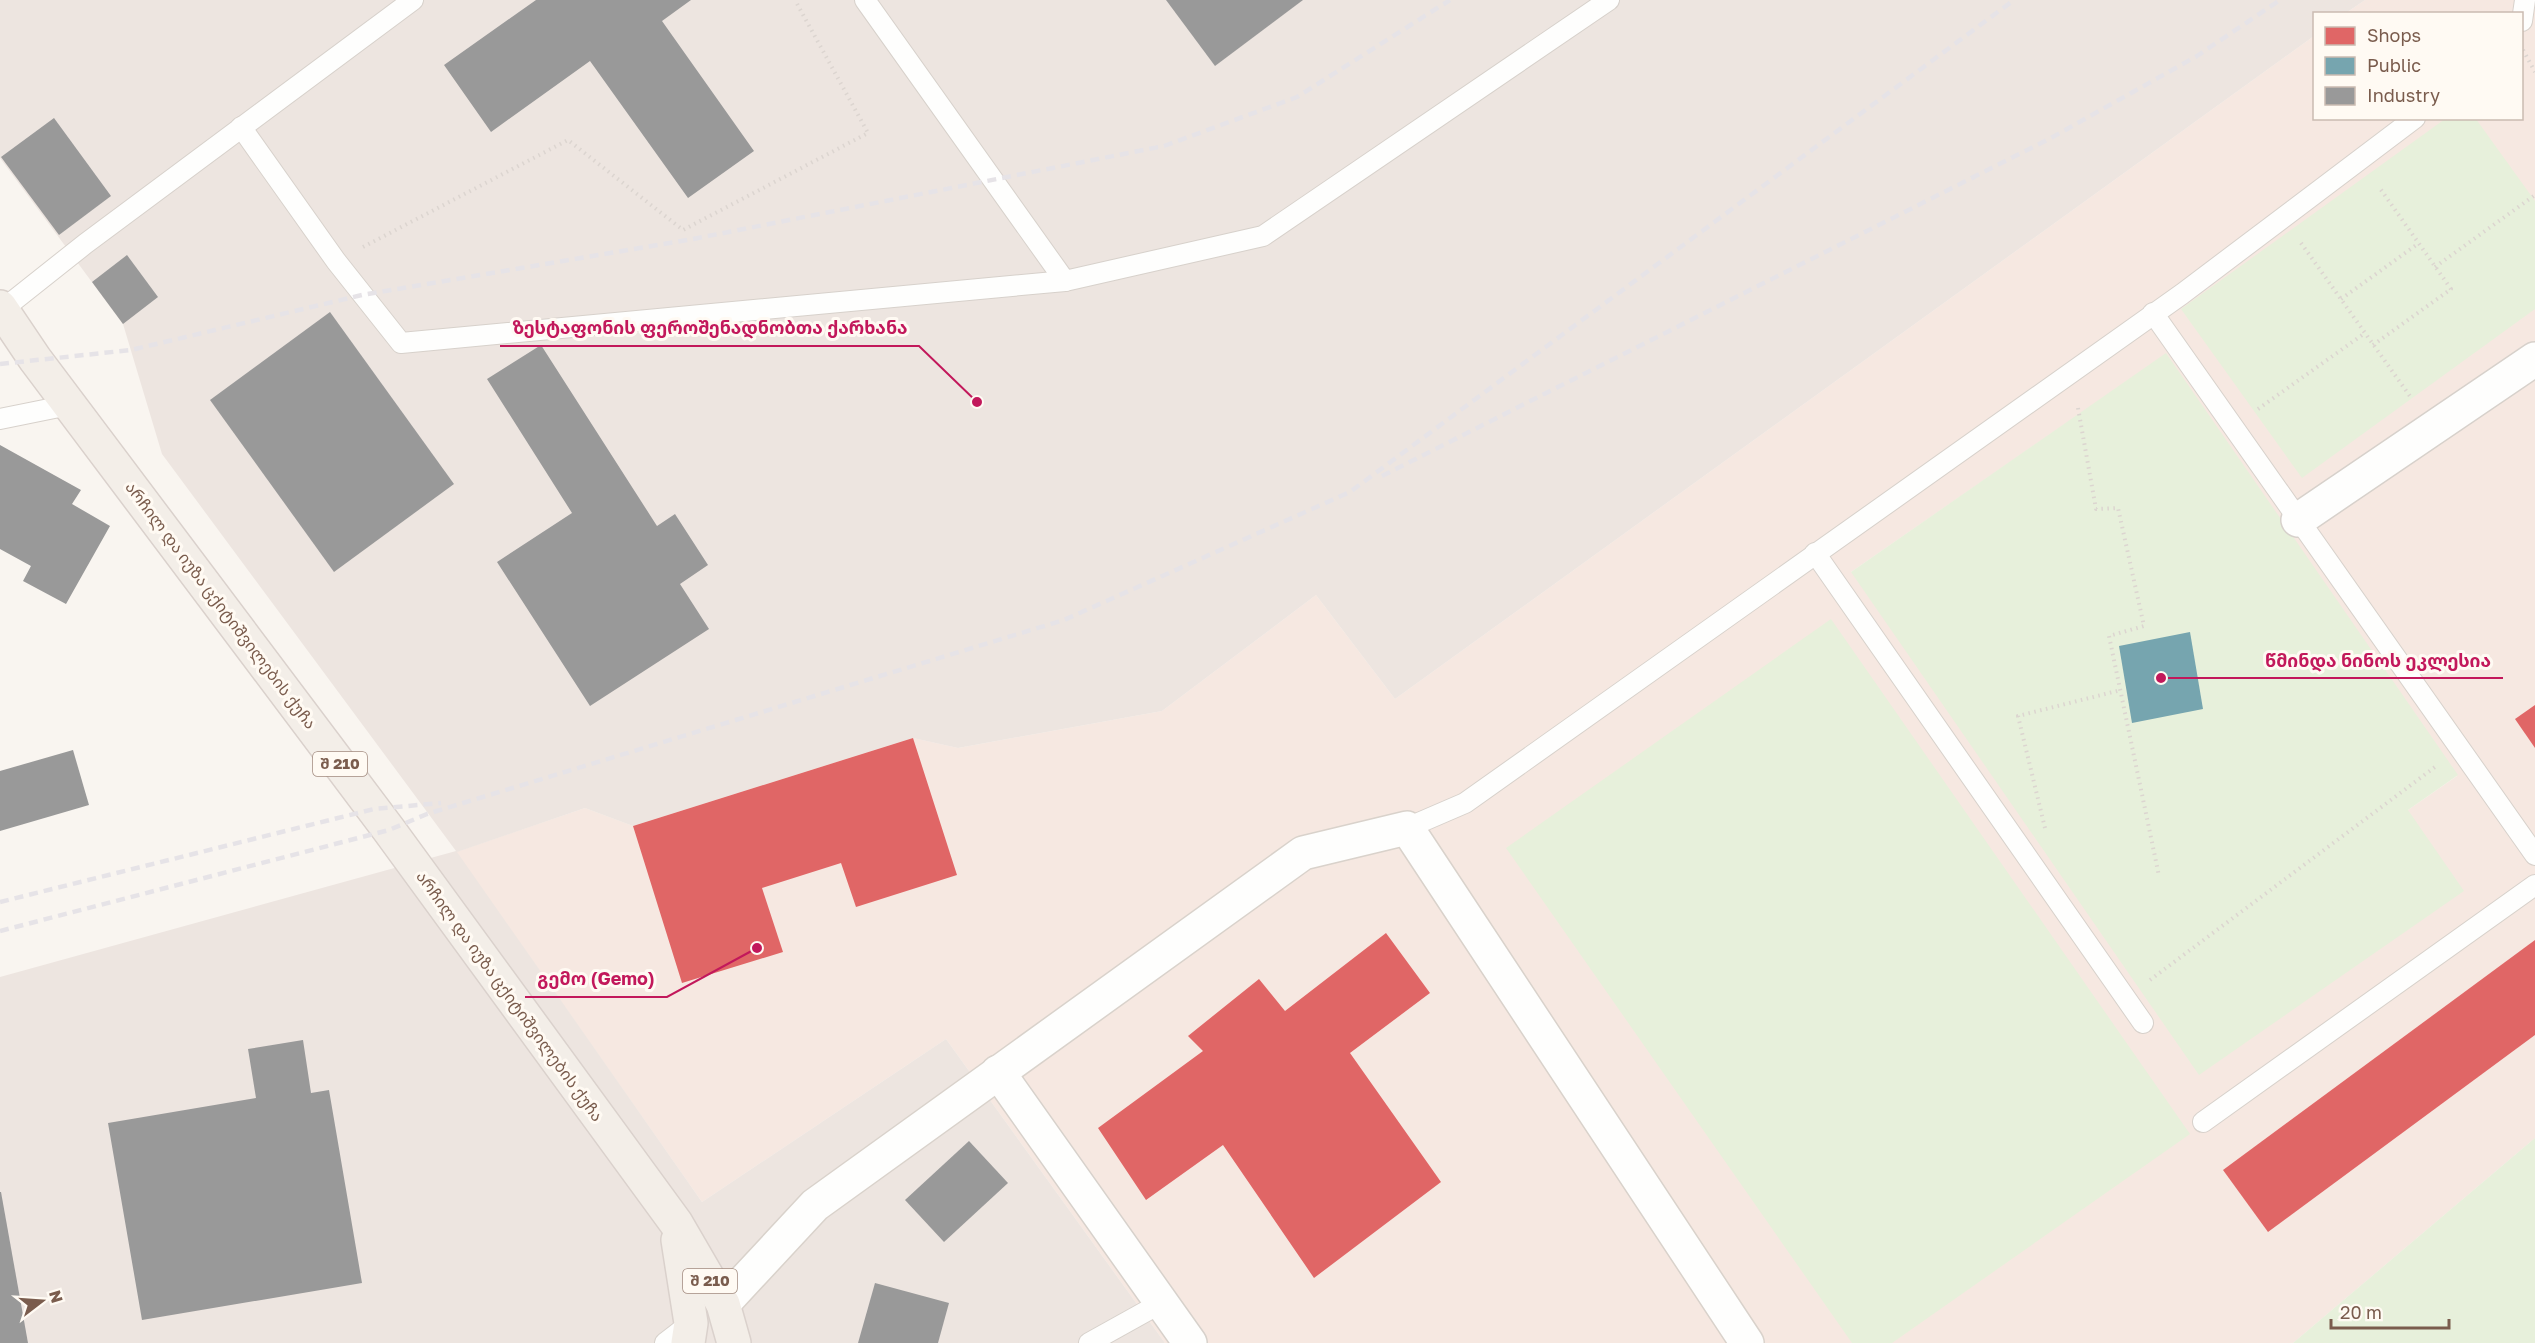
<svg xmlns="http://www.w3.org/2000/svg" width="2535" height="1343" font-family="'Golos Text','Noto Sans Georgian',sans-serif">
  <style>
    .commercial { fill: #f6e8e1; fill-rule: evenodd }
    .industrial { fill: #ede5e0 }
    .green { fill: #e7f0db }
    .shops { fill: #e06666 }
    .public { fill: #76a5af }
    .industry { fill: #999 }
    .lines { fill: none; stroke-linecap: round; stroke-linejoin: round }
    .lane-casing { stroke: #d7d1cb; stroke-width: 22 }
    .street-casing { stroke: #d7d1cb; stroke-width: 36 }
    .secondary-casing { stroke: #d9d2cb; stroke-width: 36 }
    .primary-casing { stroke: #dad1cc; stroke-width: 36 }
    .path { stroke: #dcd5d0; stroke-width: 4; stroke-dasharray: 1.5 4.5; stroke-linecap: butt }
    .lane { stroke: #fefefd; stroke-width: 20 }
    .street { stroke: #fefefd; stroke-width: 33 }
    .secondary { stroke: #fefefd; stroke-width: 33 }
    .primary { stroke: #f3eee8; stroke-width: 33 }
    .rail { stroke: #e6e3e7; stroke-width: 4.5; stroke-dasharray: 9 6; stroke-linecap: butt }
    .labels { text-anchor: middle; stroke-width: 6; stroke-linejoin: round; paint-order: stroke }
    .shield { fill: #fffaf3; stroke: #a28b7f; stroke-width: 1.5 }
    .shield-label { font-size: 15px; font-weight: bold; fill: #7a5c4d }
    .street-label { font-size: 16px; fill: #7a5c4d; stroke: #fffaf3 }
    .leader { fill: none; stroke: #c2185b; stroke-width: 2 }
    .callout-dot { fill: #c2185b; stroke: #fffaf3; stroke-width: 2 }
    .callout-label { font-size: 18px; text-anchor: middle; font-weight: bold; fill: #c2185b; stroke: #fffaf3; stroke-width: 6; stroke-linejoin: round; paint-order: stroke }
  </style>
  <rect width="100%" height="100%" fill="#f9f5f0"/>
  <!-- commercial -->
  <path class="commercial" d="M2365,0H2535V1138L2293,1343H1165L946,1039L702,1202L456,852L585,808L633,826L913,738L958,748L1162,711L1316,595L1395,699L2314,36V118H2522V14L2346,13ZM2166,354L2457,776L2408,810L1851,572Z"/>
  <!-- industrial -->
  <polygon class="industrial" points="0,0 2365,0 2346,13 2314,14 2314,36 1395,699 1316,595 1162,711 958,748 913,738 633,826 585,808 457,852 702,1202 946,1039 1165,1343 0,1343 0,977 456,851 162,454 123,324 0,158"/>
  <!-- green -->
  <g class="green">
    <polygon points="2445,119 2476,119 2535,201 2535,309 2302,478 2181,309"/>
    <polygon points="2166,353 2458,775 2408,810 2464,891 2199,1075 1851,572"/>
    <polygon points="1831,619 2190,1134 1892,1343 1852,1343 1506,848"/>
    <polygon points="2535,1138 2535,1343 2293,1343"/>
  </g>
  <!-- shops -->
  <g class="shops">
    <polygon points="2535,705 2535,748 2515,719"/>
    <polygon points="913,738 957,875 856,907 841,863 762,888 783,952 682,983 633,826"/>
    <polygon points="1386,933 1430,993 1350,1053 1441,1182 1314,1278 1223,1145 1146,1200 1098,1128 1203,1051 1188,1036 1259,979 1285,1011"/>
    <polygon points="2535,940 2535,1035 2268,1232 2223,1170"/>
  </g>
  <!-- public -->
  <polygon class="public" points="2190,632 2203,709 2132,723 2119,646"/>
  <!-- industry -->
  <g class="industry">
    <polygon points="536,0 691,0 662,21 754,151 688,198 590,61 491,132 444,65"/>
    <polygon points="1166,0 1303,0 1215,66"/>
    <polygon points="54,118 111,196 59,235 1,157"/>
    <polygon points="127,255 158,297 123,324 92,282"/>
    <polygon points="330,312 454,484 334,572 210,400"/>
    <polygon points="541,345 657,526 675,514 708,565 680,584 709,629 590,706 497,562 572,513 487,379"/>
    <polygon points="0,445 81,490 72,504 110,526 66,604 23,581 31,566 0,549"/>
    <polygon points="73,750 89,805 0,831 0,771"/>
    <polygon points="303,1040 311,1093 329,1090 362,1283 142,1320 108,1123 256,1098 248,1049"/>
    <polygon points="969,1141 1008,1183 944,1242 905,1200"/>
    <polygon points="0,1192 1,1192 28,1343 0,1343"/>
    <polygon points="875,1283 949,1303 938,1343 858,1343"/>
  </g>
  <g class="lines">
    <!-- lane casing -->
    <g class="lane-casing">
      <g id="lane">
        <polyline points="865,0 1065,281"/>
        <polyline points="2522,21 2525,0"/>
        <polyline points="241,127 336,261 401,343 1065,281 1263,236 1609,0"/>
        <polyline points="2,310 85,244 413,0"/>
        <polyline points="2153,313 2535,855"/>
        <polyline points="0,419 69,405"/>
        <polyline points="1815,553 2143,1023"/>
        <polyline points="1407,828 1465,803 2182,294 2415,118"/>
        <polyline points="2203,1122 2535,885"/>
        <polyline points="665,1343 691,1323"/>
        <polyline points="1089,1343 1161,1303"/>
      </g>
    </g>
    <!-- street casing -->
    <g class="street-casing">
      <g id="street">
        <polyline points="2298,520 2535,359"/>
        <polyline points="998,1072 1190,1343"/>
      </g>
    </g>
    <!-- secondary casing -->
    <g class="secondary-casing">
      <polyline id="secondary" points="723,1304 815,1205 1303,853 1407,828 1747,1343"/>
    </g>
    <!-- primary casing -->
    <g class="primary-casing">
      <g id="primary">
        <polyline points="0,307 35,359 389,830 676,1223 723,1304 734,1343"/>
        <polyline points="678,1240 691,1323 688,1343"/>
      </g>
    </g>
    <!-- path -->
    <g class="path">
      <polyline points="2523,50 2535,72"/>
      <polyline points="2301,243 2412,399"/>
      <polyline points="363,247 568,140 683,230 868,133 795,0"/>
      <polyline points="2435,267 2535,195"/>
      <polyline points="2341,299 2419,243"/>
      <polyline points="2373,345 2451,289 2379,187"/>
      <polyline points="2078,408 2096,509 2118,508 2144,626 2109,636 2159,876"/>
      <polyline points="2258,409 2365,333"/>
      <polyline points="2045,828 2018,716 2121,690"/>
      <polyline points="2150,980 2435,767"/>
    </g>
    <!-- lane -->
    <use href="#lane" class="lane"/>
    <!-- street -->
    <use href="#street" class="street"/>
    <!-- secondary -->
    <use href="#secondary" class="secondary"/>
    <!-- primary -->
    <use href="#primary" class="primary"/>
    <!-- rail -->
    <g class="rail">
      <polyline points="0,364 131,350 362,295 693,239 1164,146 1297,97 1450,0"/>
      <polyline points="1382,476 2051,138 2197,56 2280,0"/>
      <polyline points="0,902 374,809 441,803"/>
      <polyline points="0,931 389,830 427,814 1064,620 1350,492 2014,0"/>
    </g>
  </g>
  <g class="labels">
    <!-- shield labels -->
    <g class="shield">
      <rect x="313" y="752" width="54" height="24" rx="4.5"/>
      <rect x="683" y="1269" width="54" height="24" rx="4.5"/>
    </g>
    <g class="shield-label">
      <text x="340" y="769">შ 210</text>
      <text x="710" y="1286">შ 210</text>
    </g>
    <!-- street labels -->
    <g class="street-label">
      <text transform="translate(221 605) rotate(53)" y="6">არჩილ და იუზა ცქიტიშვილების ქუჩა</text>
      <text transform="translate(510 996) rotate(54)" y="6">არჩილ და იუზა ცქიტიშვილების ქუჩა</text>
    </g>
  </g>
  <!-- callouts -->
  <path class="leader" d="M977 402L919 346H500M2161 678L2253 678H2503M757 948L667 997H525"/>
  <g class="callout-dot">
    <circle cx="977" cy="402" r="6"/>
    <circle cx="2161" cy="678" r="6"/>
    <circle cx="757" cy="948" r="6"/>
  </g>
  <g class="callout-label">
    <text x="710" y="334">ზესტაფონის ფეროშენადნობთა ქარხანა</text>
    <text x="2378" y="667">წმინდა ნინოს ეკლესია</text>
    <text x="596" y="985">გემო (Gemo)</text>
  </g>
  <!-- legend -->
  <rect x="2313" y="12" width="210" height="108" fill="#fffaf3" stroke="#cabbb1" stroke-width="1.5"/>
  <rect x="2325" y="27" width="30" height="18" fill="#e06666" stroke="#cabbb1" stroke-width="1.5"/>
  <text x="2367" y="42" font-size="18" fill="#7a5c4d">Shops</text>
  <rect x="2325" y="57" width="30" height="18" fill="#76a5af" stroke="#cabbb1" stroke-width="1.5"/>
  <text x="2367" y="72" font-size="18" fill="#7a5c4d">Public</text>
  <rect x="2325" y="87" width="30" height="18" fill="#999999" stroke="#cabbb1" stroke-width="1.5"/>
  <text x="2367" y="102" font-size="18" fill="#7a5c4d">Industry</text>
  <!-- north arrow -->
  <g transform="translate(42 1301) rotate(73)" stroke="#fffaf3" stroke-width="4.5" paint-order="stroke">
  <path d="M0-4.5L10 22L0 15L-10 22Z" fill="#7a5c4d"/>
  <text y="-9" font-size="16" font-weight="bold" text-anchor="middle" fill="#7a5c4d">N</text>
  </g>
  <!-- scale -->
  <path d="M2331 1319v9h118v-9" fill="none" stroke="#7a5c4d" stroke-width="3"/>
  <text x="2340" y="1319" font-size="18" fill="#7a5c4d" stroke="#fffaf3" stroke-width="4.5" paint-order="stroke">20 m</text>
</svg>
